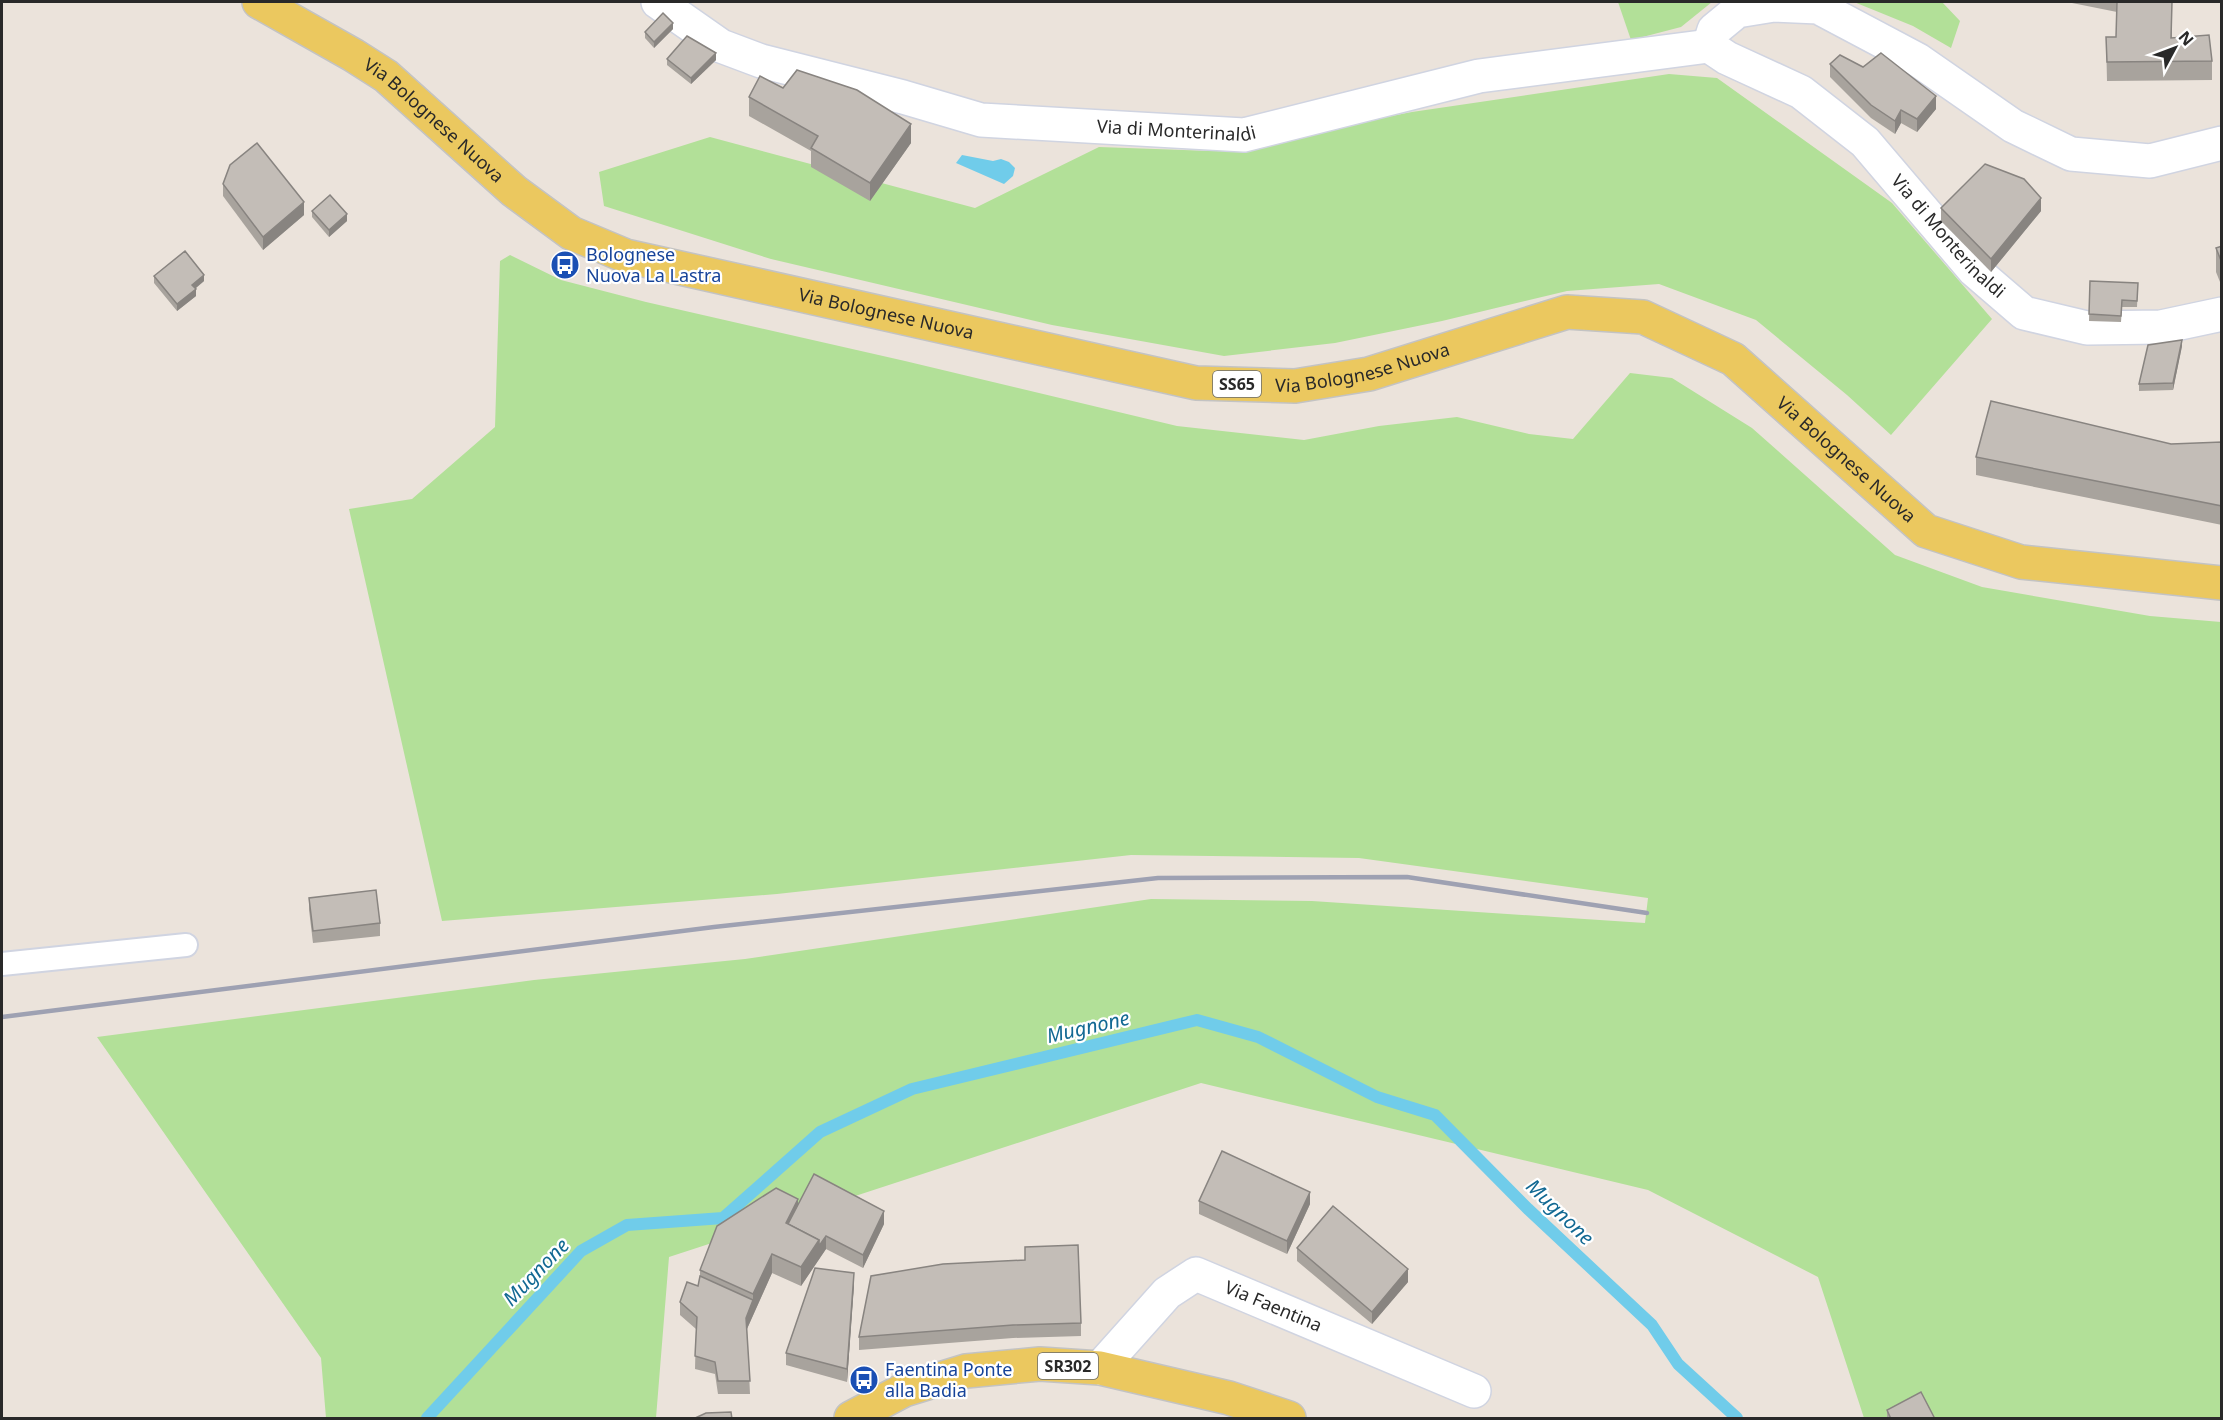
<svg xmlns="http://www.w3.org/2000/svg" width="2223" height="1420" font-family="'Noto Sans',sans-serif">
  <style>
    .green { fill: #b2e098 }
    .water { fill: #70ccea }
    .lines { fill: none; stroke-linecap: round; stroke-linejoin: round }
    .stream { stroke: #70ccea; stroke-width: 12 }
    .lane-casing { stroke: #d0d4e1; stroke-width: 26 }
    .street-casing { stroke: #d0d4e1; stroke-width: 36 }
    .primary-casing { stroke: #c3c3c3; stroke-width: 36 }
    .lane { stroke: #fff; stroke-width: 22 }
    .street { stroke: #fff; stroke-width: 33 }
    .primary { stroke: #ebc85f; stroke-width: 33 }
    .rail { stroke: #9ea1b2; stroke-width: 4.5 }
    .wall { fill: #a8a39d }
    .shaded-wall { fill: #888480 }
    .building { fill: #c3bdb7; stroke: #888480; stroke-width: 1.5 }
    .labels { text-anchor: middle; stroke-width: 4.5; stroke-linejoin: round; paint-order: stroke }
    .shield { fill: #fff; stroke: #696969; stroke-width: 1.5 }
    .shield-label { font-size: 16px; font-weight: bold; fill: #292929 }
    .street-label { font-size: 18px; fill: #292929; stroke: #fff }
    .transit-label { font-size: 18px; fill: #164399; stroke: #fff; text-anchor: start }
    .water-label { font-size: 20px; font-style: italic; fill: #126993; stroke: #fff }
  </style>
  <rect width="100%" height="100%" fill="#ebe3db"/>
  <!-- green -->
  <g class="green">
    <polygon points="1618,2 1712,2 1681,27 1631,40"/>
    <polygon points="1854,2 1942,2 1960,21 1951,48 1913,26"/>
    <polygon points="1669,74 1717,78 1892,203 1992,319 1891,435 1847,395 1756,320 1659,284 1567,291 1442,321 1335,343 1224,356 1052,325 771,259 604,206 599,172 710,137 975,208 1099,147 1211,151 1412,112"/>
    <polygon points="510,255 561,280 646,302 905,361 1177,426 1304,440 1379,426 1457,417 1529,434 1573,439 1630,373 1672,378 1752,428 1895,555 1982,587 2150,616 2221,622 2221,1418 1864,1418 1818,1277 1648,1190 1201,1083 669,1257 656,1418 326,1418 321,1358 97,1037 534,980 745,959 1151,899 1312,901 1645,923 1648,898 1359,858 1131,855 777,894 442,921 349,509 412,499 495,427 500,261"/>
  </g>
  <!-- water -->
  <polygon class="water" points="962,155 993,161 1001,159 1009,162 1015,168 1013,176 1004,184 956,163"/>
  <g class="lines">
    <!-- stream -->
    <polyline class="stream" points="427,1418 581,1251 627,1225 723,1218 820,1132 912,1089 1197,1020 1258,1037 1377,1097 1435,1115 1528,1209 1652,1325 1678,1364 1737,1418"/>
    <!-- lane casing -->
    <g class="lane-casing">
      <polyline id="lane" points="2,964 186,945"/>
    </g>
    <!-- street casing -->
    <g class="street-casing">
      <g id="street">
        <path id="s1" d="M658,2L721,46L761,61L903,97L981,120L1244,135L1479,76L1709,46"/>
        <path id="s2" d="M2222,143L2150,161L2071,154L2013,126L1918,60L1818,7L1774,5L1737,11L1714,30L1709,46L1727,58L1801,92L1865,142L1974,270L2024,313L2087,328L2161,327L2222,314"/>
        <path id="s3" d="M1100,1368L1167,1293L1196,1274L1474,1391"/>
      </g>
    </g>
    <!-- primary casing -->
    <g class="primary-casing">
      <g id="primary">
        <path id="s4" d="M259,2L353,55L386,76L514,191L571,233L626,256L1196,383L1295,386L1369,374L1567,312L1643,317L1733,359L1926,531L2021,562L2222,583"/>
        <polyline points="851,1418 904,1390 966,1371 1040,1364 1100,1368 1229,1398 1289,1418"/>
      </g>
    </g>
    <!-- lane -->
    <use href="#lane" class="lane"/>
    <!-- street -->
    <use href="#street" class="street"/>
    <!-- primary -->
    <use href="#primary" class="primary"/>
    <!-- rail -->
    <polyline class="rail" points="2,1017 714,927 1158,878 1407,877 1647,913"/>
  </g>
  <!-- wall -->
  <g class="wall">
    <polygon points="2070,2 2172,2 2172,38 2212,61 2212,80 2107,81 2106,37 2116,37 2117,12 2072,3"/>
    <polygon points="673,29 654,48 645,38 645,32"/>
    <polygon points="667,59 716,60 691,84 667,65"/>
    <polygon points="1830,64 1936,109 1917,132 1901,123 1895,134 1871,118 1830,77"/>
    <polygon points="783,88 911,143 870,201 811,167 811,151 749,116 749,97"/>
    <polygon points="223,184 304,215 263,250 223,196"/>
    <polygon points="1941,208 2041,211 1991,272 1941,221"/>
    <polygon points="312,211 347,221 329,237 312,217"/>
    <polygon points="2222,246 2222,287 2216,272 2216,248"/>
    <polygon points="154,276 204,281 195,289 196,296 177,311 154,283"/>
    <polygon points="2090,281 2138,283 2137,307 2122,307 2121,322 2089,321"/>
    <polygon points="2182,346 2173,390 2139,391 2139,384"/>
    <polygon points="2222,442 2222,525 1976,475 1976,457 2171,444"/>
    <polygon points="309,898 380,923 380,936 313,943 309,910"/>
    <polygon points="1199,1201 1310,1204 1287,1254 1199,1214"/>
    <polygon points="798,1205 884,1224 863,1268 826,1249 801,1286 772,1273 747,1329 750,1394 718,1394 715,1374 695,1369 696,1329 680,1315 680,1302 698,1286 700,1276 700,1270"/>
    <polygon points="1297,1248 1408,1282 1372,1324 1297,1261"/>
    <polygon points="871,1276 1081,1323 1081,1336 1013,1338 859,1350 859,1337"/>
    <polygon points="854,1285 847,1382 786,1365 786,1353"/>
    <polygon points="1887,1410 1935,1419 1887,1419"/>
  </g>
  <!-- shaded-wall -->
  <g class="shaded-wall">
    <polygon points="673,23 673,29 654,48 654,42"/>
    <polygon points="716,53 716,60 691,84 691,78"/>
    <polygon points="1936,96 1936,109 1917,132 1917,119"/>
    <polygon points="1901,110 1901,123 1895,134 1895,121"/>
    <polygon points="911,124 911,143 870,201 870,183"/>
    <polygon points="2041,198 2041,211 1991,272 1991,259"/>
    <polygon points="304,202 304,215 263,250 263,237"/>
    <polygon points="347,214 347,221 329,237 329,230"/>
    <polygon points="204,275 204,281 192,291 192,285"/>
    <polygon points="196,289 196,296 177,311 177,304"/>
    <polygon points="2182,340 2182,346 2173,390 2173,383"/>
    <polygon points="1310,1192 1310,1204 1287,1254 1287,1241"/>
    <polygon points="798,1199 798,1218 791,1232 786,1223"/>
    <polygon points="884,1211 884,1224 863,1268 863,1255"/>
    <polygon points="826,1236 826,1249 801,1286 801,1267 819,1240"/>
    <polygon points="772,1254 772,1273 746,1331 746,1318 753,1300 753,1294"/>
    <polygon points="1408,1269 1408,1282 1372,1324 1372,1312"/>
    <polygon points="854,1273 854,1285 847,1382 847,1369"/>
  </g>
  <!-- building -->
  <g class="building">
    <polygon points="2117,2 2172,2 2171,38 2209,35 2212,61 2107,62 2106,37 2116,37"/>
    <polygon points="663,13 673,23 654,42 645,32"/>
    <polygon points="687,36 716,53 691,78 667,59"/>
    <polygon points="1881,53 1936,96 1917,119 1901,110 1895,121 1871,105 1830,64 1840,55 1863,67"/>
    <polygon points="797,70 857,90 911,124 870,183 811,148 818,136 749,97 760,76 783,88"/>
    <polygon points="257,143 304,202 263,237 223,184 230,165"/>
    <polygon points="1985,164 2024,179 2041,198 1991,259 1941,208"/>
    <polygon points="330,195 347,214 329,230 312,211"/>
    <polygon points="2222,246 2222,263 2216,248"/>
    <polygon points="185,251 204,275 192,285 196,289 177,304 154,276"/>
    <polygon points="2090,281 2138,283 2137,301 2122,300 2121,316 2089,314"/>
    <polygon points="2182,340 2173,383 2139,384 2148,345"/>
    <polygon points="1991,401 2171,444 2222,442 2222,506 1976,457"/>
    <polygon points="376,890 380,923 313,931 309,898"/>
    <polygon points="1222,1151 1310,1192 1287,1241 1199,1201"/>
    <polygon points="814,1174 884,1211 863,1255 826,1236 819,1246 819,1240 788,1224"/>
    <polygon points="776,1188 798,1199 786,1223 819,1240 801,1267 772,1254 753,1294 700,1270 717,1226"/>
    <polygon points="1333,1206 1408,1269 1372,1312 1297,1248"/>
    <polygon points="1078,1245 1081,1323 1013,1325 859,1337 871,1276 943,1264 1025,1260 1025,1247"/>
    <polygon points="815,1268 854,1273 847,1369 786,1353"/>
    <polygon points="700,1276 753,1300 746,1318 750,1381 718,1381 715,1362 695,1356 697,1317 680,1302 687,1282 698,1286"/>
    <polygon points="1921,1392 1935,1419 1891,1419 1887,1410"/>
    <polygon points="731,1412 732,1419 693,1419 706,1413"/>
  </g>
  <!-- icons -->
  <defs>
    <g id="bus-disc" transform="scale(1.5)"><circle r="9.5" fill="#1a4fb4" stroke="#fff"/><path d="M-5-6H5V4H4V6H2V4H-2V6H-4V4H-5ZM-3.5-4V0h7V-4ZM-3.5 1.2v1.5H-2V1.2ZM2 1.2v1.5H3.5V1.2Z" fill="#fff"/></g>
  </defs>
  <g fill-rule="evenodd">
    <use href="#bus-disc" x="565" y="265"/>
    <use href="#bus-disc" x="864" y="1380"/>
  </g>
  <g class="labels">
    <!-- shield labels -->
    <g class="shield">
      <rect x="1213" y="371" width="48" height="26" rx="4.5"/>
      <rect x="1038" y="1353" width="60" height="26" rx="4.5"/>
    </g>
    <g class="shield-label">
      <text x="1237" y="390">SS65</text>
      <text x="1068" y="1372">SR302</text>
    </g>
    <!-- street labels -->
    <g class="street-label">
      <text dy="6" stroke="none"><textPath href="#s4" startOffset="212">Via Bolognese Nuova</textPath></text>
      <text dy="6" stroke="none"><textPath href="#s1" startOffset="543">Via di Monterinaldi</textPath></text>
      <text dy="6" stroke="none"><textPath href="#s2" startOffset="885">Via di Monterinaldi</textPath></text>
      <text dy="6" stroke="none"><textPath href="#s4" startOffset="716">Via Bolognese Nuova</textPath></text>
      <text dy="6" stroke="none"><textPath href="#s4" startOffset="1202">Via Bolognese Nuova</textPath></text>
      <text dy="6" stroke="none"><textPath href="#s4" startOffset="1742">Via Bolognese Nuova</textPath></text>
      <text dy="6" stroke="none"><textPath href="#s3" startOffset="219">Via Faentina</textPath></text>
    </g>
    <!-- transit labels -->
    <g class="transit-label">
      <text x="586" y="261">Bolognese<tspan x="586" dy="21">Nuova La Lastra</tspan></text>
      <text x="885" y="1376">Faentina Ponte<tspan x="885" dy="21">alla Badia</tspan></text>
    </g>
    <!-- water labels -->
    <g class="water-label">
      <text transform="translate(1088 1027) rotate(-13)" y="7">Mugnone</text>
      <text transform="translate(1560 1212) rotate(44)" y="7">Mugnone</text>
      <text transform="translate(536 1272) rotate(-46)" y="7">Mugnone</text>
    </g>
  </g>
  <!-- border -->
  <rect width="2223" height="1420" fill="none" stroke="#292929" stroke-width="6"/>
  <!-- north arrow -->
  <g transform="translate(2175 48) rotate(49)" stroke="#ffffff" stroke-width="4.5" paint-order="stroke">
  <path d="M0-4.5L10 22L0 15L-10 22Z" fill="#292929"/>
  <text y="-9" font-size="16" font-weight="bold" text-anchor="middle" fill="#292929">N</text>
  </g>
</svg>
